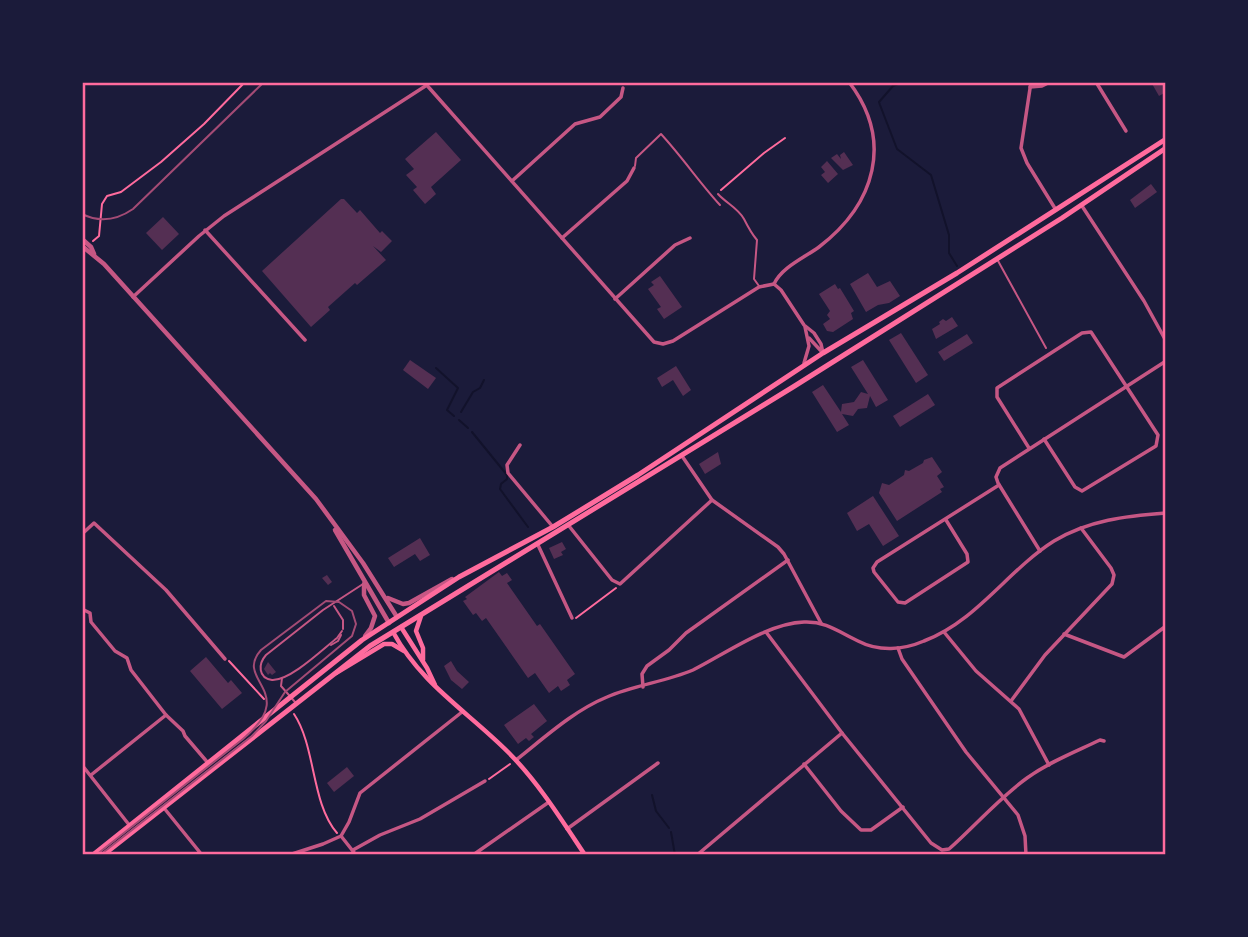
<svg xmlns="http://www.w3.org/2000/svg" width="1248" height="937" font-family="Poppins,sans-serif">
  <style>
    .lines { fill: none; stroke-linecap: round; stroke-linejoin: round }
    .stream { stroke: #12122b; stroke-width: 2 }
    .building { fill: #542f53 }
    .path { stroke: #ff6b9d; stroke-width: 2 }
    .service { stroke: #c65784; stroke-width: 2 }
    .minor { stroke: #c65784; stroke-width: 3.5 }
    .tertiary { stroke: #c65784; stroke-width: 4.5 }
    .secondary { stroke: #ff6b9d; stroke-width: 4.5 }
    .primary { stroke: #ff6b9d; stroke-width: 5 }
    .tram { stroke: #a44b75; stroke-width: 2 }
    .neatline { fill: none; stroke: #ff6b9d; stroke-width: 2.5 }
  </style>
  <rect width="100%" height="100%" fill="#1b1b3a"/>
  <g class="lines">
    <!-- stream -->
    <g class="stream">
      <polyline points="903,82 893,86 879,102 880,105 897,149 931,175 949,235 949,253 957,266"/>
      <polyline points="436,368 458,388 447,410 454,416"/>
      <polyline points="461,412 473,392 480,388 484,380"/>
      <polyline points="459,420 468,428"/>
      <polyline points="472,432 507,475 507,479 501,484 500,489 528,527"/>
      <polyline points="652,795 656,811 669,828"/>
      <polyline points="671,832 675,855"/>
    </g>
  </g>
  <!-- building -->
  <g class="building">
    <polygon points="1151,82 1166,82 1166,92 1159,96"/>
    <polygon points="436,132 461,160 431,187 436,194 425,204 413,190 417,187 406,175 414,169 405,159"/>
    <polygon points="844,152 853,165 843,170 831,158 837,154 841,159 840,155"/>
    <polygon points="827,161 838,174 828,183 821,175 825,172 821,167"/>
    <polygon points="1151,184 1157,192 1135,208 1130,200"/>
    <polygon points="341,199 344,199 357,213 360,210 380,233 382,231 392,241 381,252 373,246 386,260 357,285 355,283 328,307 330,310 311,327 262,271"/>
    <polygon points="163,217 179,234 162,250 146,233"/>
    <polygon points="868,273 877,287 890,281 900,296 889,303 878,305 866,312 850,284"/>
    <polygon points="660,276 682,307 664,319 657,309 661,307 648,289 654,285 651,282"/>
    <polygon points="835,284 838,289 840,288 854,311 851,313 853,319 833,332 827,331 823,324 830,319 827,315 830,311 819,294"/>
    <polygon points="952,317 958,326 936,339 932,329 940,324 939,322 943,319 946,321"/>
    <polygon points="901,333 928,375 916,383 889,340"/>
    <polygon points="967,334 973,343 944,361 938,352"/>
    <polygon points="410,360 436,378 428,389 403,370"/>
    <polygon points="863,360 888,400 876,407 870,396 867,408 858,409 853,416 842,414 849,425 837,432 812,392 823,385 841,412 842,404 854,402 861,392 868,394 851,367"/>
    <polygon points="676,366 691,390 683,396 673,380 662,387 657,378"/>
    <polygon points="928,394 935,405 900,427 893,416"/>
    <polygon points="718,452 721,464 705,474 699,464"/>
    <polygon points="932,457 942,472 937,476 944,487 940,489 942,492 897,521 879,493 882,483 889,485 904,475 905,470 909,471 923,463 924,460"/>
    <polygon points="873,496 899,536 883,546 869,524 857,531 847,513"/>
    <polygon points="420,538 430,555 420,561 415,554 394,567 388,558"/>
    <polygon points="562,542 566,549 561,552 563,555 554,559 549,548"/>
    <polygon points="499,572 502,576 507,573 512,580 507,583 537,626 540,624 575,674 567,680 570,685 561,691 558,686 549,693 535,673 528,678 486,618 482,621 476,613 473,615 463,601 467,599 465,597"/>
    <polygon points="327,575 332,582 328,585 322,578"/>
    <polygon points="206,657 228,683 231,680 242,693 222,709 190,671"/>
    <polygon points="451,661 457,671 469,682 462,689 451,680 444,666"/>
    <polygon points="268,662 276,672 272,675 270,673 268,675 264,669"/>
    <polygon points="534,704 547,721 531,734 534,737 529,741 526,738 518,744 504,725"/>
    <polygon points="347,767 354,776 334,792 327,783"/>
  </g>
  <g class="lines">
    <!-- path -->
    <g class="path">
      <polyline points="721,190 764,153 785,138"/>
      <polyline points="93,241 99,236 102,204 107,196 121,192 161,162 204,124 245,82"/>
      <polyline points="576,618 616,588"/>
      <polyline points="229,661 264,699"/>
      <path d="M294,714C316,747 311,803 337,833"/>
      <polyline points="489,779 510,764"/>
    </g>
    <!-- service -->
    <g class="service">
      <path d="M635,166L636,158L661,134C683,158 699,182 720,205"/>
      <path d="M718,194C726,203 738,208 744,219C748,227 751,233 757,240L754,279L759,286"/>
      <polyline points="997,259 1046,348"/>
      <polyline points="334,606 343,620 343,629"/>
      <path d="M342,631L337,638C323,649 290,681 272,680C258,678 258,664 266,655L323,610L363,584"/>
      <polyline points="331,645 338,641 341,635"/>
      <polyline points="282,678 281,686 295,702"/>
    </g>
    <!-- minor -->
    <g class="minor">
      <polyline points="424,82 654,342 663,344 673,341 759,287 774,284"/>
      <polyline points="1031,82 1021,148 1027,163 1056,210"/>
      <polyline points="1096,82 1126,131"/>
      <polyline points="1030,87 1042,86 1050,82"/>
      <polyline points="512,181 575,124 600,117 621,97 623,88"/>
      <polyline points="1082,206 1144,301 1166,341"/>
      <polyline points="205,230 305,340"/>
      <polyline points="562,238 627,181 634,168"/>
      <path d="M774,284C782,267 804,258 819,247C875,204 894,141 849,82"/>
      <polyline points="774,284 781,290 804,325 814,333 821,344 823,353"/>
      <polyline points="133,297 199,236 224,216 427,85"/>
      <polyline points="615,299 675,245 690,238"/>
      <polyline points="809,338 823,353"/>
      <polyline points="804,363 809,346 805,327"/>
      <polyline points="520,445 507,465 508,473 553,527"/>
      <polyline points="1029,448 997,397 997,388 1082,333 1091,332 1158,435 1156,446 1082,491 1075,487 1044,439"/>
      <polyline points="682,456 712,500 778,547 784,554 821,623"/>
      <polyline points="946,520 967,554 968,562 905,603 898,602 874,572 873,568 877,562 999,485"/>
      <polyline points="569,526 612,580 620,584 712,500"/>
      <polyline points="82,534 94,523 166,590 225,659"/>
      <polyline points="538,545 572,618"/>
      <polyline points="1040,551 998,483 996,477 1000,468 1166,361"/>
      <polyline points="82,609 90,613 91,622 115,651 127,658 131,670 166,715 183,731 185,736 208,763"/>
      <path d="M766,632L842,733L931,843L942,850L949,849C975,826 999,798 1027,778C1049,762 1075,752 1100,740L1104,741"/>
      <polyline points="944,632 976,671 1019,709 1049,765"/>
      <polyline points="1064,634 1124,657 1166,626"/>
      <polyline points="898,648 902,659 966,752 1018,815 1025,836 1026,855"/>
      <polyline points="643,687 642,674 647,666 669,650 686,633 788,560"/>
      <polyline points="1011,701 1045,655 1112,584 1114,575 1111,568 1081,528"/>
      <path d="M516,760C544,738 573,711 607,697C634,685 665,682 693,670C725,654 768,623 804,622C826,621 839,632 858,641C879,652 903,650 924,641C977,621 1008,570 1054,541C1089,520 1126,516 1166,513"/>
      <polyline points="804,764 841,811 861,830 871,830 903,807"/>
      <polyline points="82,765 130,826"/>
      <polyline points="91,775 166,715"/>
      <polyline points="164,808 202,855"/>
      <polyline points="567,829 658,763"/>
      <polyline points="341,836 356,855"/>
      <polyline points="353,850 380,835 420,819 485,781"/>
      <polyline points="289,855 323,844 341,836 349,822 360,793 462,712"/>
      <polyline points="473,855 549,802"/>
      <polyline points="697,855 842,733"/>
    </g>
    <!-- tertiary -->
    <g class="tertiary">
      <polyline points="82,239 91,247 94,254"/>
      <polyline points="82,246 104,264 316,499 363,563 397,617"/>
      <polyline points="335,530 389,623"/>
      <polyline points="364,584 364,595 375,616 371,628 365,636"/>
      <polyline points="388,598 403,604 409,603 452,579"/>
    </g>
    <!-- secondary -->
    <g class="secondary">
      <polyline points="421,616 416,631 423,648 423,660"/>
      <polyline points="401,627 427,668 435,685"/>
      <path d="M393,632C421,684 467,711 508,752C538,782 561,819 585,855"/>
      <polyline points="336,673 384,644 392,644 404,651"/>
    </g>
    <!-- primary -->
    <g class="primary">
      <polyline points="93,855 362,640 459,577 553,527 638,475 823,353 957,273 1166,139"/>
      <polyline points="103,855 370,646 793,387 1062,218 1166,148"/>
    </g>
    <!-- tram -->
    <g class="tram">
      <path d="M82,214C100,223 117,220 133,209L264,82"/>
      <path d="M96,855L243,739C300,691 233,681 261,650L326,601L339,602L352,611L356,624L352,636L285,692L266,721L252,736L100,855"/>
    </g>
  </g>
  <!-- border -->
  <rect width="1248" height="937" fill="none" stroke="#1b1b3a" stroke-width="168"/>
  <rect x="84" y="84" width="1080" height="769" class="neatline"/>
</svg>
